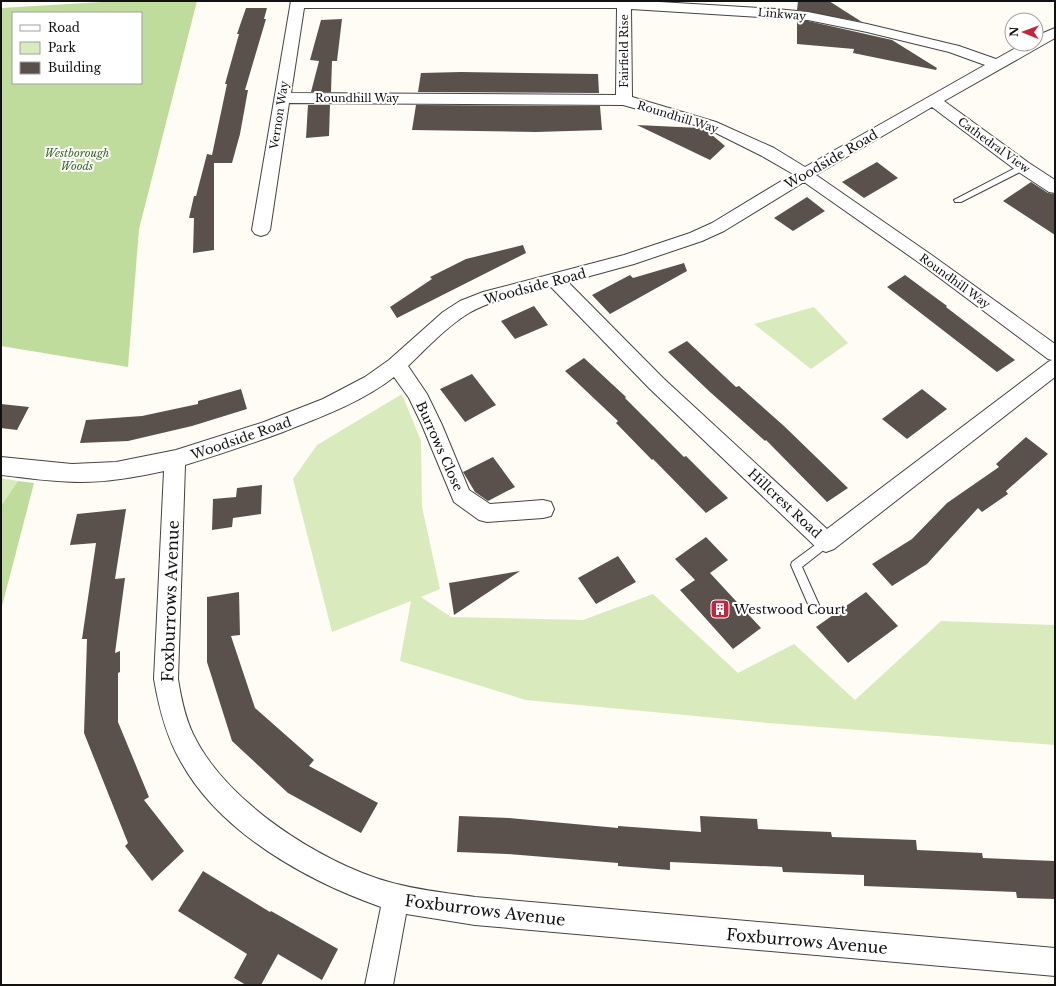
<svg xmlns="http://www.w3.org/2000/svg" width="1056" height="986" font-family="'Libre Baskerville',serif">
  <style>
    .green { fill: #d9ebbd }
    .forest { fill: #bfdc9c; fill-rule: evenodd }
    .building { fill: #5a514d }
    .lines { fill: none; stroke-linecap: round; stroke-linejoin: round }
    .service-casing { stroke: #444; stroke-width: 2 }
    .minor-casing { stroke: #444; stroke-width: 2 }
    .service { fill: #fff; fill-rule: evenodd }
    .minor { fill: #fff; fill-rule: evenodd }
    .labels { text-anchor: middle; stroke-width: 4; stroke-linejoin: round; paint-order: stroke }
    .far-street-label { font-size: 11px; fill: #111; stroke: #fff }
    .far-park-label { font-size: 11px; font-style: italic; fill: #366b1f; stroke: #fff }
    .street-label { font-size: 13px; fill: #111; stroke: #fff }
    .poi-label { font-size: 13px; fill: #111; stroke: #fff; text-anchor: start }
    .near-street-label { font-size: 16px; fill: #111; stroke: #fff }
  </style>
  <rect width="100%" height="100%" fill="#fffcf5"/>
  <!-- green -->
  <g class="green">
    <polygon points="814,307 848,343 811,369 754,324"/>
    <polygon points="402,394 421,441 422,507 440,589 421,597 451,617 583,620 653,594 738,673 794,644 855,700 941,621 1055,625 1055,745 768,723 526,700 400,661 411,601 332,632 293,479 317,445"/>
    <polygon points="1,478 18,481 1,506"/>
  </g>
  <!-- forest -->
  <g class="forest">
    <path d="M119,1H197L139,229L128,367L1,346V8ZM13,13H141V83H13Z"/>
    <polygon points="18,481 34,483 1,610 1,506"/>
  </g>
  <!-- building -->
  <g class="building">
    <polygon points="798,1 829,1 862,22 797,10"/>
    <polygon points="246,8 267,8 264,19 266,19 245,90 248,90 240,134 232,163 214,163 214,250 193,253 194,218 189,218 194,196 196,196 207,154 212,155 227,84 225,84 239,34 237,34"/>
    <polygon points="342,19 337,61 332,61 331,92 311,92 319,61 310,60 321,20"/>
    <polygon points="797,21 808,21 892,40 937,68 936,70 853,53 854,49 797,44"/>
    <polygon points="461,72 598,74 599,93 418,92 421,73"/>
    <polygon points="308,105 330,105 329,136 306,138"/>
    <polygon points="416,105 600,106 602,130 536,132 412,130"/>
    <polygon points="637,125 700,128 705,129 725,146 710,160"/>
    <polygon points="877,162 898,178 864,198 842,182"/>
    <polygon points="1031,182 1048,193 1055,194 1055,235 1003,201"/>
    <polygon points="807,197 825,211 793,231 774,218"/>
    <polygon points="523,245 526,253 397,318 390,307 432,279 430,277 466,259"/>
    <polygon points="684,263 687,271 610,314 592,295 630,275 633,278"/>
    <polygon points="905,275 947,306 946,307 1015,360 997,372 887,287"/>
    <polygon points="534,306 548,325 515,339 501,321"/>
    <polygon points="687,341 736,387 739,386 784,426 848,488 827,502 766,440 765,441 710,392 668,352"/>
    <polygon points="584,358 626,397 625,398 684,457 686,456 728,498 706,513 653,459 652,460 616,423 618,421 565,371"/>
    <polygon points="472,374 496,405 465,422 440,389"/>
    <polygon points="241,389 247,409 192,426 128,441 80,443 86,420 142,416 198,404 198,401"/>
    <polygon points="922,389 947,409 907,439 882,419"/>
    <polygon points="1,404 29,407 17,430 1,428"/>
    <polygon points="1026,437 1048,454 1006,491 1008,494 982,512 978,508 927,564 892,586 872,564 912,539 947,503 999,467 996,464"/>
    <polygon points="493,457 515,487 488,501 475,492 463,472"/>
    <polygon points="262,485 261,514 233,518 232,527 212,530 213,499 236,497 237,488"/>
    <polygon points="126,509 115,579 125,578 115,653 120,651 120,672 118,673 118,722 149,797 144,800 184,851 152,881 125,846 128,843 84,733 87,639 82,639 96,543 70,545 77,514"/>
    <polygon points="706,537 728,560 710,573 761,628 733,649 680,590 695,580 675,559"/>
    <polygon points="618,556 636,582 596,604 578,578"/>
    <polygon points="520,571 454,615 449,583"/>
    <polygon points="239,592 240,635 231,636 255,708 314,760 309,766 378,803 361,833 288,793 232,741 207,662 207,597"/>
    <polygon points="866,592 898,626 848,663 816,627"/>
    <polygon points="459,816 509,818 618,828 618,826 701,832 700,816 757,819 758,829 831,832 832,837 916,840 917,850 982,853 983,858 1055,861 1055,899 1017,898 1016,892 864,886 864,875 783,872 782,867 670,862 670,870 618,866 618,863 507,854 457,852"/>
    <polygon points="203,871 270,912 271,911 338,949 322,980 278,954 261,985 246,985 234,978 247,954 178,911"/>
  </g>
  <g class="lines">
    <!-- service casing -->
    <g class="service-casing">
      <g id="service">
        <polygon points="1023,164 1027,167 1026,169 961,202 955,202 954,200"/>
        <polygon points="826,537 830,539 831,542 830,545 802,567 820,607 819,611 815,612 811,611 791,565 792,562"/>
      </g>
    </g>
    <!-- minor casing -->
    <g class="minor-casing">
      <path id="minor" d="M291,1H643L776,9L808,12L867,24L959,46L996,59L1023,44H1036V36L1055,28V38L944,101L1029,163L1055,180V193L1049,192L1017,171L932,107L816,175L933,256L1055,344V377L834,549L826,552L818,549L649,388L551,287C524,294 493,299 469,313C446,327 427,348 408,366L427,394L442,425L469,490L490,504L543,500L551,502L554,509L551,516L543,518L487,522L479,520L454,502L422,425L409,398L394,377C362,402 321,417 283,432C251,444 218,455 185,465L178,679C181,698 185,717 193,734C225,801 319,862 389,882C417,890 446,893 475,897L1055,948V976L475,925L406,914L393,985H365L381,907C307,881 220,833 181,762C166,736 159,708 154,679L164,471C137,477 109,482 81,482C54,482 28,478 1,475V457L72,464L116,462L176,450L264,422L323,399L365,377L389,360L443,312L460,301L483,292L624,255L690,233L712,223L793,174L762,156L706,128L623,105L289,103L270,230L267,234L261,236L255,234L252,230ZM304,8H617L616,95L291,93ZM631,9L808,20L867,32L949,52L985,65L805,167L774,148L716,122L632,97ZM804,182L921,264L1048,359L1052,360L1048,362L827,529L663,378L568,282L634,264L702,241L724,231Z"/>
    </g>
    <!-- service -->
    <use href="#service" class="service"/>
    <!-- minor -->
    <use href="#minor" class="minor"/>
  </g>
  <!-- icons -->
  <defs>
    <g id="building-square" transform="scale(1)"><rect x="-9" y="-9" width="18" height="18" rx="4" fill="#c5253c" stroke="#fff"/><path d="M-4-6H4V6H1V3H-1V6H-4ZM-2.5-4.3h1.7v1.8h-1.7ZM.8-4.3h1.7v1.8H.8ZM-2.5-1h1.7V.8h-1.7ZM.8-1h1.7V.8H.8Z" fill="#fff"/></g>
  </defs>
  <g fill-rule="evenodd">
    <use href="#building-square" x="720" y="609"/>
  </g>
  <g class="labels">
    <!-- far-street labels -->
    <g class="far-street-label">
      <text transform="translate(782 14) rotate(5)" y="4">Linkway</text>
      <text transform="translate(624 51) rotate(-90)" y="4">Fairfield Rise</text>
      <text x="357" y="102">Roundhill Way</text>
      <text transform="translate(279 115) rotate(-81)" y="4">Vernon Way</text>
      <text transform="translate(678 117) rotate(17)" y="4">Roundhill Way</text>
      <text transform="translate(994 145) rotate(36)" y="4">Cathedral View</text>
      <text transform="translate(955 281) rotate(36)" y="4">Roundhill Way</text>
    </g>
    <!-- far-park labels -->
    <g class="far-park-label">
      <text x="77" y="157">Westborough<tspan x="77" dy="13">Woods</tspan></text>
    </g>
    <!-- street labels -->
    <g class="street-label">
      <text transform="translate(831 159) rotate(-30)" y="5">Woodside Road</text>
      <text transform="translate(535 286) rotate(-15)" y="5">Woodside Road</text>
      <text transform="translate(241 438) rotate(-19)" y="5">Woodside Road</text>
      <text transform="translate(440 446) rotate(66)" y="5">Burrows Close</text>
      <text transform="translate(785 503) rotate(43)" y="5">Hillcrest Road</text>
    </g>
    <!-- poi labels -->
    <g class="poi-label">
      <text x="734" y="614">Westwood Court</text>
    </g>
    <!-- near-street labels -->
    <g class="near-street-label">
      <text transform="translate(170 601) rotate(-88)" y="6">Foxburrows Avenue</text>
      <text transform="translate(485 910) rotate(7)" y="6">Foxburrows Avenue</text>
      <text transform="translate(807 941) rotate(5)" y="6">Foxburrows Avenue</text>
    </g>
  </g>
  <!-- border -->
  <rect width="1056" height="986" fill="none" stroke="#111111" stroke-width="4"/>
  <!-- legend -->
  <rect x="12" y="12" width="130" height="72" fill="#ffffff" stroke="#a0a0a0"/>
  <rect x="20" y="25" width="20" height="6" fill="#ffffff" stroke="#a0a0a0"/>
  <text x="48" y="32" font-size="12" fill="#111111">Road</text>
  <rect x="20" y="42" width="20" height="12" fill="#d9ebbd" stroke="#a0a0a0"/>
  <text x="48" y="52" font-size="12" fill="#111111">Park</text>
  <rect x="20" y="62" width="20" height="12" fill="#5a514d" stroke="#a0a0a0"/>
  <text x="48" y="72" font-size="12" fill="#111111">Building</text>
  <!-- north arrow -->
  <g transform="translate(1024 32) rotate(271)"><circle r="19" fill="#ffffff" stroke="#a0a0a0"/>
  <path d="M0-3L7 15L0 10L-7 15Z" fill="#c5253c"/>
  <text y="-6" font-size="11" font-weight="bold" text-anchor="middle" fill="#111111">N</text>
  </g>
</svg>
